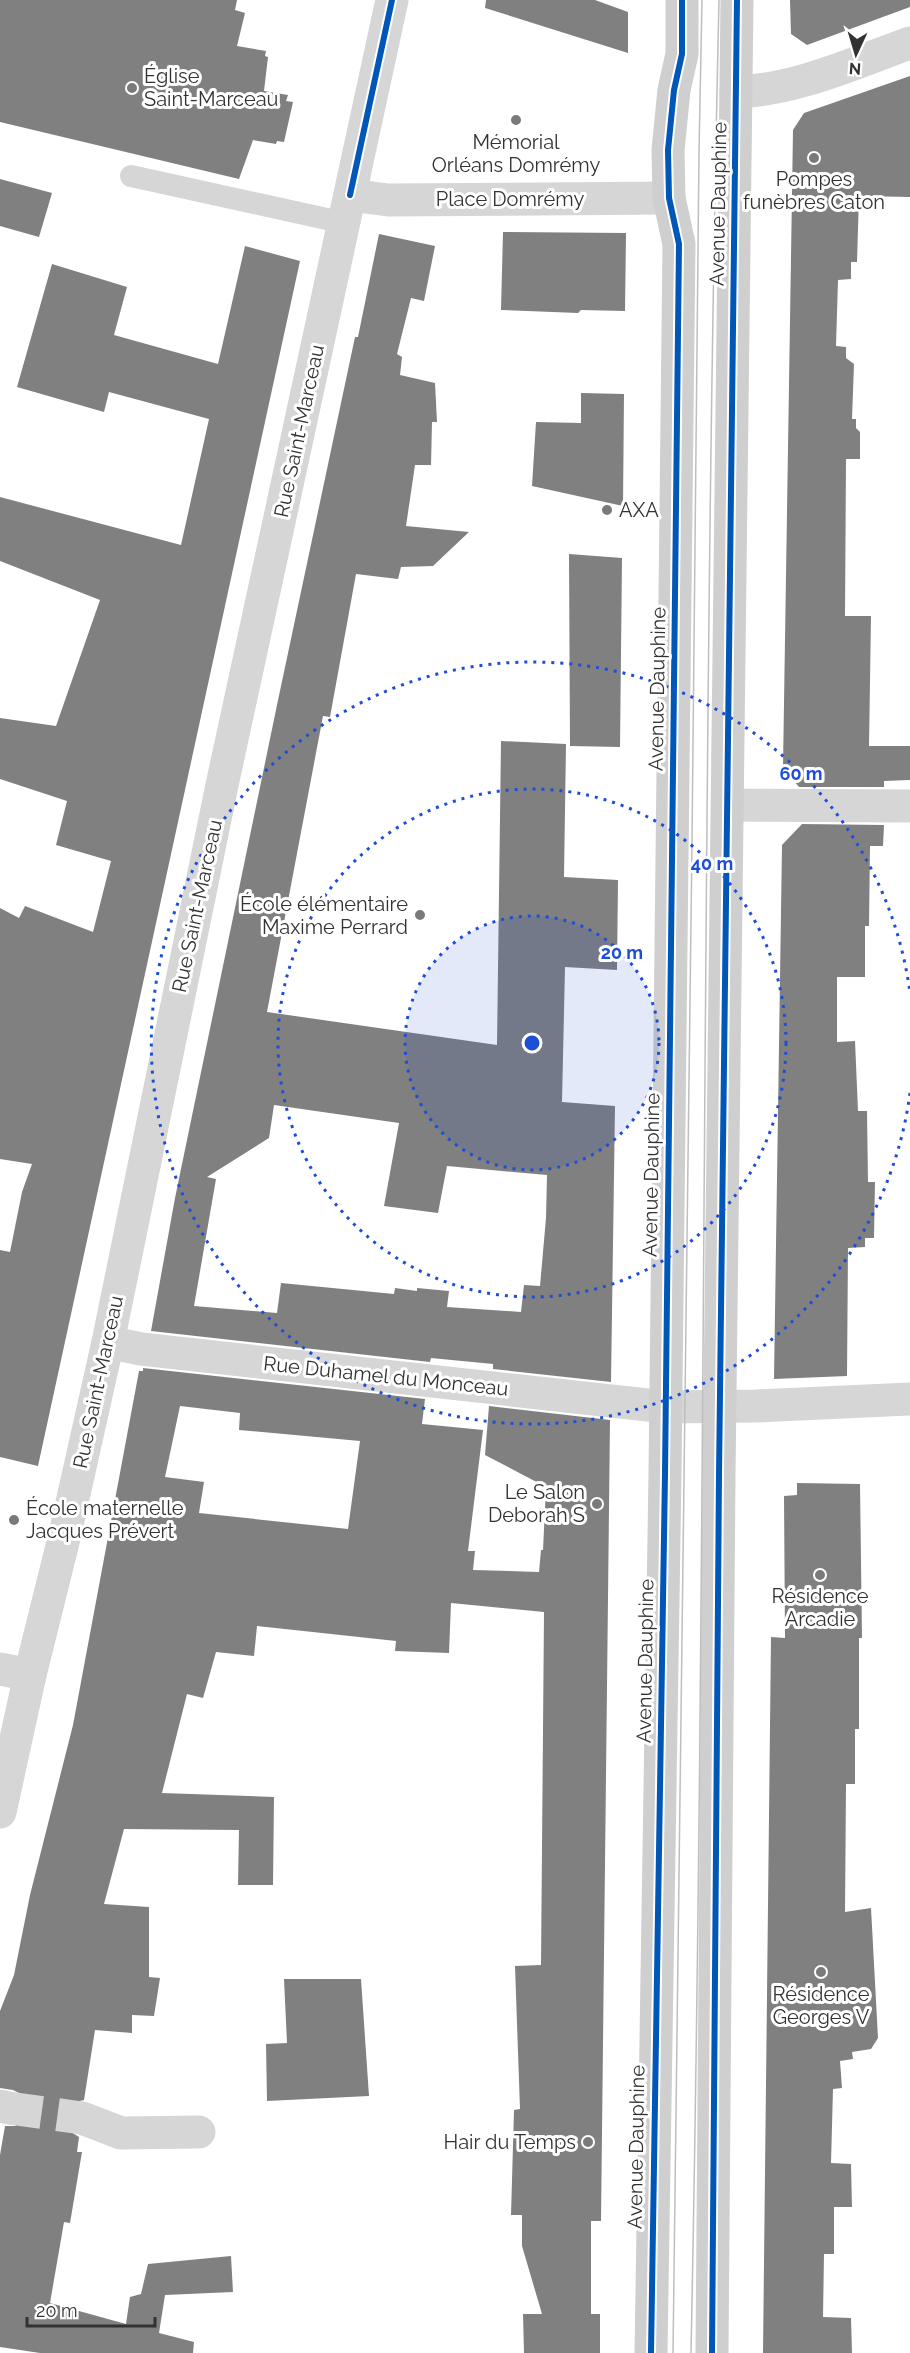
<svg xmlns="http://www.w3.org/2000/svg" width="910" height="2353" font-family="Raleway,sans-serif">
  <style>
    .building { fill: #808080; fill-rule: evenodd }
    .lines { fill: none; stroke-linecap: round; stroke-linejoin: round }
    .street-tunnel { stroke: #d6d6d6; stroke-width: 33; stroke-dasharray: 33 16; stroke-linecap: butt }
    .lane { stroke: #d6d6d6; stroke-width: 22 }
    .street { stroke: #d6d6d6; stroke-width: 33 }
    .secondary { stroke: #cfcfcf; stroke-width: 33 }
    .tram { stroke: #bebebe; stroke-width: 1.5 }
    .cycleway-casing { stroke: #fff; stroke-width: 10 }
    .cycleway { stroke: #0057b8; stroke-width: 6 }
    .ring { fill: none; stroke: #1d4ed8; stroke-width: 3; stroke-dasharray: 3 6 }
    .poi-dot { fill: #7a7a7a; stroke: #fff; stroke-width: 2 }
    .labels { text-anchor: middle; stroke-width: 6; stroke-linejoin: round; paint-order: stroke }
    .poi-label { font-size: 20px; fill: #323232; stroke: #fff }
    .street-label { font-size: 20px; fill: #323232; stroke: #fff }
    .centre { fill: #1d4ed8; stroke: #fff; stroke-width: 3 }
    .ring-label { font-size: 18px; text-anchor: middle; font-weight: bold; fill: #1d4ed8; stroke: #fff; stroke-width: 6; stroke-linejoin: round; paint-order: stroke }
  </style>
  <rect width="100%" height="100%" fill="#fff"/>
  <!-- building -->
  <g class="building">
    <polygon points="0,0 237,0 235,10 245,13 237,46 266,51 265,56 268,57 264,91 288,95 286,101 293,102 284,142 277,141 276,144 253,140 239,179 0,122"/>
    <polygon points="486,0 595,0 628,12 628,53 485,8"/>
    <polygon points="790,0 910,0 910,7 807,45 791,34"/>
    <polygon points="910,76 910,197 859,196 857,262 851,262 851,279 838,280 836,346 846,347 846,358 854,364 852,419 856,419 856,428 860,432 860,459 846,459 845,616 871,616 869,746 910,746 910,780 884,781 884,787 799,787 783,767 793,130 804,113"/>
    <polygon points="0,179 52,193 39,237 0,226"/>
    <polygon points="503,232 626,233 625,311 581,310 578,313 501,310"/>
    <path d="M379,234L435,246L424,301L411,298L397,354L402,357L400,375L435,383L437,422H432L431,465H415L406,526L469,532L433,566L401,567L398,579L356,574L330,717L323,716L267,1012L497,1045L501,741L566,744L564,877L618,880L617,970L565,967L562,1102L615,1106L611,1382L493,1369V1364L431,1358L430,1362L151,1331L175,1198L277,705L355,337H358ZM274,1105L399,1123L384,1206L438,1213L447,1166L547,1175L546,1218L540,1286L524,1285L521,1312L447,1307L449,1291L417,1288V1291L395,1288L394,1294L281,1283L277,1313L194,1306L216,1179L207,1177L269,1138Z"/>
    <polygon points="245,246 300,261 38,1466 0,1457 0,1250 10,1252 22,1192 32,1164 0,1159 0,908 19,918 25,906 93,932 111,861 56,845 67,801 0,779 0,718 56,726 100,600 0,561 0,497 181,545 209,419 109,392 104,412 17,387 52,264 127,287 114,335 218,364"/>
    <polygon points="581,393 624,394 623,506 532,486 536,422 581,423"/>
    <polygon points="569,554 622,558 620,747 570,746"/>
    <polygon points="802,824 884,825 883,846 870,846 869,926 865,926 865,977 837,977 837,1042 855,1041 858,1111 867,1111 868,1182 875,1182 874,1238 865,1238 865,1247 848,1248 847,1376 774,1379 782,845"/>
    <path d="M143,1368L425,1399L422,1424L483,1430L468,1551H475L473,1570L539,1572L541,1550H543L546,1487L485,1455L489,1406L610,1420L601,2221H591V2314H600V2353H524L523,2314H542L522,2246V2215H511L514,2110L520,2109L515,1966L541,1965L544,1612L451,1603L449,1653L395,1651L396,1641L257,1626L254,1656L216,1652L203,1698L187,1694L162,1793L274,1797L273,1885H238L239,1830L124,1829L104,1904L149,1907V1977L160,1978L154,2016L132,2015V2033L95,2030L84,2100L71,2103L64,2112V2121L68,2130L79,2137L77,2152H82L70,2223L64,2222L50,2303L126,2324L130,2297L141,2294L148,2264L231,2256L233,2292L165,2295L159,2333L194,2342L193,2353H40L0,2347V2155L5,2126H15L22,2121L27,2111V2102L21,2094L13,2090L0,2088V2011L14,1975L30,1895L73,1725L139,1371H143ZM180,1406L240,1413L239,1430L360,1441L348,1529L199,1513L204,1482L165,1477Z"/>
    <polygon points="797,1483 860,1484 862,1638 859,1638 859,1729 855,1729 855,1784 846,1784 845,1912 871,1908 878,2038 871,2049 852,2052 853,2059 840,2061 842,2088 833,2089 831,2163 851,2164 852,2207 834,2207 834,2254 824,2254 823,2317 851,2318 852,2353 763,2353 771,1637 785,1638 784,1496 797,1495"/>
    <polygon points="284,1979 361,1979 369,2096 267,2101 266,2044 287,2043"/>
  </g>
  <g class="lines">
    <!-- street-tunnel -->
    <polyline class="street-tunnel" points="9,2108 82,2118"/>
    <!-- lane -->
    <polyline class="lane" points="131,176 345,223"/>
    <!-- street -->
    <g class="street">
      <path d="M736,92C796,90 854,63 910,43"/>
      <polyline points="350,195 388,200 669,198"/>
      <polyline points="728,805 910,806"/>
      <polyline points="108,1342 141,1349 666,1407 756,1406 910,1399"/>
      <polyline points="0,1669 30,1675"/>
      <polyline points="0,1812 30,1675 65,1534 108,1342 222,785 392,0"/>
      <polyline points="0,2106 9,2108"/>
      <polyline points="82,2118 121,2133 199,2132"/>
    </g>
    <!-- secondary -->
    <g class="secondary">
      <polyline points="651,2353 665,1474 679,244 669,198 668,150 674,90 682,54 682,0"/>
      <polyline points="712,2353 719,1475 737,0"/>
    </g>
    <!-- tram -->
    <g class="tram">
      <polyline points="673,2353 692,842 699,152 702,0"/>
      <path d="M691,2353C707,1569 701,784 719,0"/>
    </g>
    <!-- cycleway casing -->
    <g class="cycleway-casing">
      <g id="cycleway">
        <polyline points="350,195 392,0"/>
        <polyline points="651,2353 665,1474 679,244 669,198 668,150 674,90 682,54 682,0"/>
        <polyline points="712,2353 719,1475 737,0"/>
      </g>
    </g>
    <!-- cycleway -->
    <use href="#cycleway" class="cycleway"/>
  </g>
  <!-- distance rings -->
  <circle cx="532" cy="1043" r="127" fill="#1d4ed8" fill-opacity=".12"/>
  <g class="ring">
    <circle cx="532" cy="1043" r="127"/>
    <circle cx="532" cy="1043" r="254"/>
    <path d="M910 1093A381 381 0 1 1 910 993"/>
  </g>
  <!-- markers -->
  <g class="poi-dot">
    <circle cx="132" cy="88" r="6"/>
    <circle cx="516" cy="120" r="6"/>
    <circle cx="814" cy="158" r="6"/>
    <circle cx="607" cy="510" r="6"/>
    <circle cx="420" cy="915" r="6"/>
    <circle cx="597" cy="1504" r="6"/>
    <circle cx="14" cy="1520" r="6"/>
    <circle cx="820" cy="1575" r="6"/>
    <circle cx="821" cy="1972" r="6"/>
    <circle cx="588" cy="2142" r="6"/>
  </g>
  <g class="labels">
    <!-- poi labels -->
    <g class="poi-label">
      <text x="144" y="83" text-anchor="start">Église<tspan x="144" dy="23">Saint-Marceau</tspan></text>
      <text x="516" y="149">Mémorial<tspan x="516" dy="23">Orléans Domrémy</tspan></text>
      <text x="814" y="186">Pompes<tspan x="814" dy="23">funèbres Caton</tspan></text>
      <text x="619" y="517" text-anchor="start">AXA</text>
      <text x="408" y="911" text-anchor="end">École élémentaire<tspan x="408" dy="23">Maxime Perrard</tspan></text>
      <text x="585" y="1499" text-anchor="end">Le Salon<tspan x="585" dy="23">Deborah S</tspan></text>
      <text x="26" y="1515" text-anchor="start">École maternelle<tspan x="26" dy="23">Jacques Prévert</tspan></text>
      <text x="820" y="1603">Résidence<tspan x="820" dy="23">Arcadie</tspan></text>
      <text x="821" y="2001">Résidence<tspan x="821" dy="23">Georges V</tspan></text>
      <text x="576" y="2149" text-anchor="end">Hair du Temps</text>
    </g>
    <!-- street labels -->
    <g class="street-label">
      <text x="510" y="206">Place Domrémy</text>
      <text transform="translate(718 204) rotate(-89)" y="7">Avenue Dauphine</text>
      <text transform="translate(299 431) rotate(-78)" y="7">Rue Saint-Marceau</text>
      <text transform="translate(657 689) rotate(-89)" y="7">Avenue Dauphine</text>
      <text transform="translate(197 906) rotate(-78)" y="7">Rue Saint-Marceau</text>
      <text transform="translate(651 1175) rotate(-89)" y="7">Avenue Dauphine</text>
      <text transform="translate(386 1376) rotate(6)" y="7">Rue Duhamel du Monceau</text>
      <text transform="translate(98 1382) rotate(-78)" y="7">Rue Saint-Marceau</text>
      <text transform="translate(645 1661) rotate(-89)" y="7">Avenue Dauphine</text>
      <text transform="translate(636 2147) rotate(-89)" y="7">Avenue Dauphine</text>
    </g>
  </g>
  <circle cx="532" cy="1043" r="9" class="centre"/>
  <g class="ring-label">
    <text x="801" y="780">60 m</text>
    <text x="712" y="870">40 m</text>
    <text x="622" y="959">20 m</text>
  </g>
  <!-- north arrow -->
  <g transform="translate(856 54) rotate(184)" stroke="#ffffff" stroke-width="4.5" paint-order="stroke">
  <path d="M0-4.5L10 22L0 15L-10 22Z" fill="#323232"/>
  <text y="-9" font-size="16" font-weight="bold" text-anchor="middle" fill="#323232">N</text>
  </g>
  <!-- scale -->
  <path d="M27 2317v9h128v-9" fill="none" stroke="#323232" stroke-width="3"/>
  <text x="36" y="2317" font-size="18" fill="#323232" stroke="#ffffff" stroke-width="4.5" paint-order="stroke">20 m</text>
</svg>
